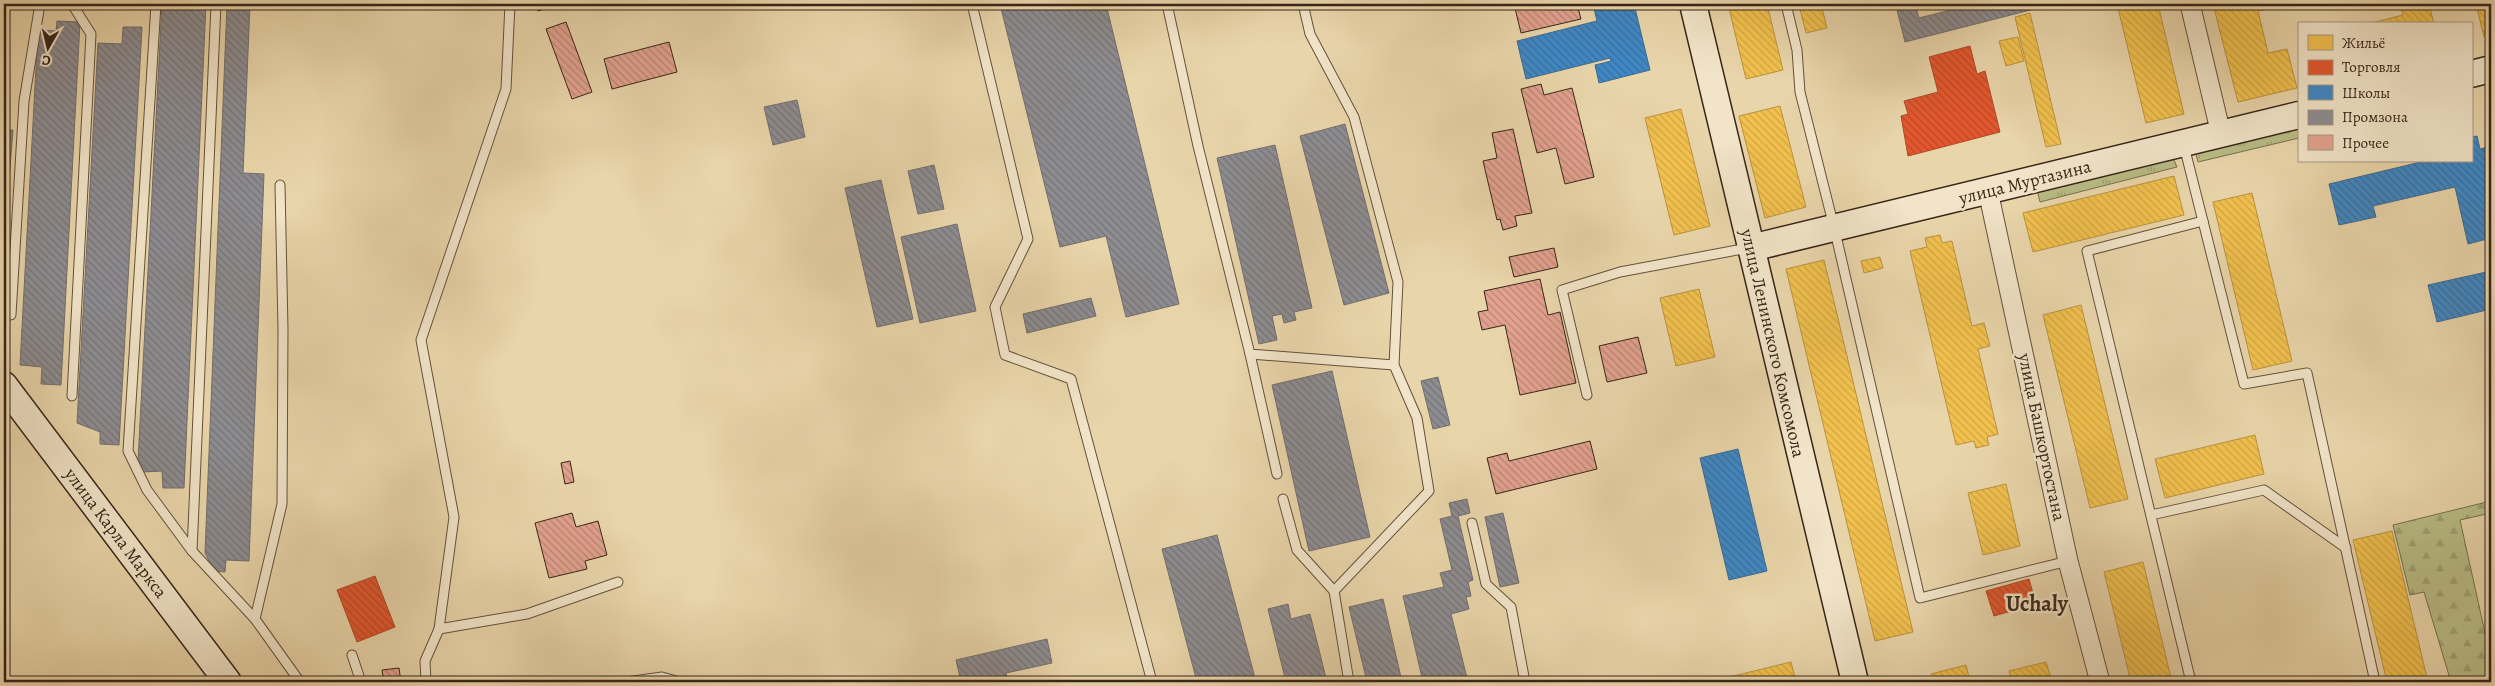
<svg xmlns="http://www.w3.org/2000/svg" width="2495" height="686" font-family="Alegreya,serif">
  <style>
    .grass { fill: url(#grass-tufts); stroke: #78704f }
    .forest { fill: url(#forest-firs); stroke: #78704f }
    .homes { fill: url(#homes-back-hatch); stroke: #ba923e }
    .shops { fill: url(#shops-back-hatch); stroke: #b04827 }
    .schools { fill: url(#schools-back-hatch); stroke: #3d6a91 }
    .industry { fill: url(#industry-back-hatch); stroke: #736e6d }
    .building { fill: url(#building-back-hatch); stroke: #372518 }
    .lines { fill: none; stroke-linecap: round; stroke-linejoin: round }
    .lane-casing { stroke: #64513c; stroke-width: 11 }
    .street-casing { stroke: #64513c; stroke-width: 21 }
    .secondary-casing { stroke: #372518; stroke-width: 29 }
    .lane { stroke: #f1e4c8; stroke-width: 9 }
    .street { stroke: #f1e4c8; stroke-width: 19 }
    .secondary { stroke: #f1e4c8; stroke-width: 26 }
    .labels { text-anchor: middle; stroke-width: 5; stroke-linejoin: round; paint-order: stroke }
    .street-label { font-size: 18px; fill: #372518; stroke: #f1e4c8 }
    .district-label { font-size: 22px; font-weight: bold; fill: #372518; stroke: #f1e4c8 }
  </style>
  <defs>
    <pattern id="grass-tufts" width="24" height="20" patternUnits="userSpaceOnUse" patternTransform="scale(1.25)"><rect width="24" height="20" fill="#b9bc86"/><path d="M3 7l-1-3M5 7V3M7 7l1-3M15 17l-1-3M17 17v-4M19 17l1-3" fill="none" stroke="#a0a173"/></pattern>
    <pattern id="forest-firs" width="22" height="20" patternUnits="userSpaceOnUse" patternTransform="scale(1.25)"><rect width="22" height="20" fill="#b9bc86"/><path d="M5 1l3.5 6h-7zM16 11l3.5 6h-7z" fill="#a0a173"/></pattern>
    <pattern id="homes-back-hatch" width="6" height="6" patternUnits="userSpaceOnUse" patternTransform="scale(1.25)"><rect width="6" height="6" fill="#f2c14e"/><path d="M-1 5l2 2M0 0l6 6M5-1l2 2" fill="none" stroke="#d0a643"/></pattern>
    <pattern id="shops-back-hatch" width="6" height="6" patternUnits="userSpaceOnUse" patternTransform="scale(1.25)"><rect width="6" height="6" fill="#e4572e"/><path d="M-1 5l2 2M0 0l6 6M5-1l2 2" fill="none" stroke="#ba4826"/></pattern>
    <pattern id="schools-back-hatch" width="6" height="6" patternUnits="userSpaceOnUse" patternTransform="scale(1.25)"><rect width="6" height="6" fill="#3f88c5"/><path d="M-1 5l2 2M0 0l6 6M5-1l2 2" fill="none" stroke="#366f9f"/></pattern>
    <pattern id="industry-back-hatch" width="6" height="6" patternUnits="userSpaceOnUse" patternTransform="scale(1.25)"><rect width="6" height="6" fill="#8d8d92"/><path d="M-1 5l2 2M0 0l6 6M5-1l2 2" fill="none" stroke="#747376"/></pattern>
    <pattern id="building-back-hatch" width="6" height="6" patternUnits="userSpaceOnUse" patternTransform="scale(1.25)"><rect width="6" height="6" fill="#e3a28f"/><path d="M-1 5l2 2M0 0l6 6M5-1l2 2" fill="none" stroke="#b98474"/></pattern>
  </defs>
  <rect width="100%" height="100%" fill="#e9d5aa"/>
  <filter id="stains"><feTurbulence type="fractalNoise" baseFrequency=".004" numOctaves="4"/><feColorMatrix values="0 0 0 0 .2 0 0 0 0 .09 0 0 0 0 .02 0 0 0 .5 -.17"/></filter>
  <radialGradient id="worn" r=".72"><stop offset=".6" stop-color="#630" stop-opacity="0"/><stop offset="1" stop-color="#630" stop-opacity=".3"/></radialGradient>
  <!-- grass -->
  <g class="grass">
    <polygon points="2299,124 2299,138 2198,162 2196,154 2199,149"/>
    <polygon points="2169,155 2174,160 2177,167 2040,202 2038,194 2040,189"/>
  </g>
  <!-- forest -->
  <polygon class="forest" points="2491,501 2491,513 2460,520 2491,660 2491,682 2451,682 2424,592 2410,595 2393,525"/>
  <!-- homes -->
  <g class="homes">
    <polygon points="1728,4 1767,4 1783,70 1746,79"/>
    <polygon points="1805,4 1821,4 1827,28 1806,33 1799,5"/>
    <polygon points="2117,4 2158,4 2184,114 2146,123"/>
    <polygon points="2213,4 2262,4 2264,10 2258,11 2268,53 2287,49 2297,88 2238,102"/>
    <polygon points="2415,4 2429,4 2434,24 2367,24 2403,15 2401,7"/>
    <polygon points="2476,4 2491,4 2491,35 2484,37"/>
    <polygon points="2030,13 2061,144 2046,147 2015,17"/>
    <polygon points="2018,37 2024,61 2006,66 1999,41"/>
    <polygon points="1780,106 1806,207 1765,218 1739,116"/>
    <polygon points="1681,109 1710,226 1674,235 1645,118"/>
    <polygon points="2174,176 2184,215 2033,252 2023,213"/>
    <polygon points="2252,193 2292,361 2253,370 2213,202"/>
    <polygon points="1940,235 1942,243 1952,241 1972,326 1984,323 1990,346 1978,349 1998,434 1987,437 1989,445 1976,448 1974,441 1956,445 1910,251 1927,247 1925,238"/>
    <polygon points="1880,257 1883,268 1864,273 1861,261"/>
    <polygon points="1824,260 1913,632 1875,641 1786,269"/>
    <polygon points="1699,289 1715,357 1676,366 1660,298"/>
    <polygon points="2081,305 2128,499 2090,508 2043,315"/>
    <polygon points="2255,435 2264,474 2165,498 2155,459"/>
    <polygon points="2006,484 2020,546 1983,555 1968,493"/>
    <polygon points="2392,531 2428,682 2387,682 2353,540"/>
    <polygon points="2143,562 2172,682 2131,682 2104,572"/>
    <polygon points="1791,662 1796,682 1709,682"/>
    <polygon points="2046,662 2052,682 2012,682 2009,671"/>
    <polygon points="1966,665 1970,682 1933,682 1931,674"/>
  </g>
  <!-- shops -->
  <g class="shops">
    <polygon points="1970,46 1977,74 1985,71 2000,132 1908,156 1901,116 1908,114 1904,101 1938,92 1929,57"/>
    <polygon points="375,576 395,627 357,642 337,590"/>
    <polygon points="2029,579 2036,604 1994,616 1986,591"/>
  </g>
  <!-- schools -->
  <g class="schools">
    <polygon points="1593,4 1634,4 1650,70 1599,83 1595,65 1611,61 1610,58 1526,79 1517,41 1597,21"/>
    <polygon points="2477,136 2480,149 2491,146 2491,238 2468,244 2455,187 2373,206 2376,217 2339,225 2329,184 2425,161 2471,161 2471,137"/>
    <polygon points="2491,271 2491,309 2437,322 2428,285"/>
    <polygon points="1738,449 1767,571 1729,580 1700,458"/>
  </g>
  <!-- industry -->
  <g class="industry">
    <polygon points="162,4 206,4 184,488 163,488 162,471 143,472 138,461"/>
    <polygon points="227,4 250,4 243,173 264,174 249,561 226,560 225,572 214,571 205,553"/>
    <polygon points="1000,4 1106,4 1179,304 1126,317 1106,236 1060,247"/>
    <polygon points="1879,4 1915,4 1919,18 1975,4 2054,4 1905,42 1896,6 1880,10"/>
    <polygon points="57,21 80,22 61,385 41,384 42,367 20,365 38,30 56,31"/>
    <polygon points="123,27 142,27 119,445 100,444 100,432 77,423 98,43 122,44"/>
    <polygon points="797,100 805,137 773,145 764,107"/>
    <polygon points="1345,124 1389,293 1344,305 1300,136"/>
    <polygon points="4,130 13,130 4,241"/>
    <polygon points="1275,145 1312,308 1294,312 1296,320 1284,323 1282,314 1272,316 1277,340 1259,344 1217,158"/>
    <polygon points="934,165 944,209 918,214 908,171"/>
    <polygon points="881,180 913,319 877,327 845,188"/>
    <polygon points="957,224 976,311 920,323 901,237"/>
    <polygon points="1091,298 1096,316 1027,333 1023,314"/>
    <polygon points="1332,371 1370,537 1309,551 1272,385"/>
    <polygon points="1438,377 1450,425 1433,429 1421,381"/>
    <polygon points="1467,499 1470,513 1458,516 1473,580 1468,582 1471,596 1466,597 1469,609 1451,614 1468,682 1423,682 1403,596 1444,587 1440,573 1452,570 1440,519 1452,516 1449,503"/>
    <polygon points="1503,513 1519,583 1500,587 1485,517"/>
    <polygon points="1217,535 1256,682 1197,682 1162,549"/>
    <polygon points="1383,599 1402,682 1367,682 1349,607"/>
    <polygon points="1288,604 1291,619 1310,614 1327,682 1286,682 1268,609"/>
    <polygon points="1047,639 1052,663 1006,673 1008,682 961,682 956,660"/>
    <polygon points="810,677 811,682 791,682 790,681"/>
  </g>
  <!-- building -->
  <g class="building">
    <polygon points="535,4 560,4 538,11"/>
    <polygon points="1514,4 1577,4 1581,19 1521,33"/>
    <polygon points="566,22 592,92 572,99 546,29"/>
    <polygon points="669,42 677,72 612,89 604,59"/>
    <polygon points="1541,84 1544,95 1572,88 1594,177 1565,184 1556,148 1537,153 1521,89"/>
    <polygon points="1513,129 1532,213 1515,216 1517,226 1503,230 1500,219 1497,220 1483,161 1497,158 1492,133"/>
    <polygon points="1554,248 1558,267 1514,277 1509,257"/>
    <polygon points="1540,279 1548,315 1560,312 1576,383 1520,395 1505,325 1482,330 1478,312 1488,310 1484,291"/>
    <polygon points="1638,337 1647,373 1607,382 1599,346"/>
    <polygon points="1590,441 1597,469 1496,494 1487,458 1507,453 1509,461"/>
    <polygon points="570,461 574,482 565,484 561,463"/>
    <polygon points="572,513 576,527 598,521 607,555 585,561 587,569 549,578 535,523"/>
    <polygon points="399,668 401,682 384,682 382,670"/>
  </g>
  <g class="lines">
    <!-- lane casing -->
    <g class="lane-casing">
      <g id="lane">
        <polyline points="156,4 128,451 147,490 192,551 255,619"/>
        <polyline points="972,4 1028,239 995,307 1005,355 1071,379 1152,682"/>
        <polyline points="1167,4 1198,146 1250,354 1394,365"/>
        <polyline points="1303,4 1310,34 1354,117 1398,282 1394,365 1417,418 1429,491 1334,591 1349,682"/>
        <polyline points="1786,4 1797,50 1800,92 1834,227 1920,598 2068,561"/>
        <polyline points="2184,146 2244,384 2307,373 2375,682"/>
        <polyline points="280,185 283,329 282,504 255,619 300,682"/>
        <polyline points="11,315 24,101 40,4"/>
        <polyline points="1250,354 1277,474"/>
        <polyline points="1587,395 1562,290 1620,272 1748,248"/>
        <polyline points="72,396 91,34 72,4"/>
        <polyline points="1283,499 1297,550 1334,591"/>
        <polyline points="2151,515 2264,490 2346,548"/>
        <polyline points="1472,523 1486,584 1511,607 1525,682"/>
        <polyline points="192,551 216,4"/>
        <polyline points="439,629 527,614 618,582"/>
        <polyline points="352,655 361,682"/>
        <polyline points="426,682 425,661 439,629 454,517 421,340 506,89 510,4"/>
        <polyline points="626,682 662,677 680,682"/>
        <polyline points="2191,682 2087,251 2203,221"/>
      </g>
    </g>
    <!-- street casing -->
    <g class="street-casing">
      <g id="street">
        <polyline points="2190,4 2221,134"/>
        <polyline points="1988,191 2068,561 2100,682"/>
      </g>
    </g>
    <!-- secondary casing -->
    <g class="secondary-casing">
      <g id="secondary">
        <polyline points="1693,4 1855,682"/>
        <polyline points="2471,74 2491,69"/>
        <polyline points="1751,248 2299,115"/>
        <polyline points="4,385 228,682"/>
      </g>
    </g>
    <!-- lane -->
    <use href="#lane" class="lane"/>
    <!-- street -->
    <use href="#street" class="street"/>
    <!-- secondary -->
    <use href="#secondary" class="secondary"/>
  </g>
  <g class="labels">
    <!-- street labels -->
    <g class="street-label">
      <text transform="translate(2025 182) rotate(-14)" y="6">улица Муртазина</text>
      <text transform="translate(1773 343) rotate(77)" y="6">улица Ленинского Комсомола</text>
      <text transform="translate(2042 437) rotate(78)" y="6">улица Башкортостана</text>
      <text transform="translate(116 533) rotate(53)" y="6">улица Карла Маркса</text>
    </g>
    <!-- district labels -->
    <g class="district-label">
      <text x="2037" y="611">Uchaly</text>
    </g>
  </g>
  <!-- margin -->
  <rect width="2495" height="686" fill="none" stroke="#e9d5aa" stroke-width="20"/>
  <rect x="5" y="5" width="2485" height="676" fill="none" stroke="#372518" stroke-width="2.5"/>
  <rect x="10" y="10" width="2475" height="666" fill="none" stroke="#372518"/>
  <!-- legend -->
  <rect x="2298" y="22" width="175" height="140" fill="#f1e4c8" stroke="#a79882"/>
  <rect x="2308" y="35" width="25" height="15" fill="#f2c14e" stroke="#a79882"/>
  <text x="2342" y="48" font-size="15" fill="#372518">Жильё</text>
  <rect x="2308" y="60" width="25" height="15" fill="#e4572e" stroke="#a79882"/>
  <text x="2342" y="72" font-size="15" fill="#372518">Торговля</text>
  <rect x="2308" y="85" width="25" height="15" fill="#3f88c5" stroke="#a79882"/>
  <text x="2342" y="98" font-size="15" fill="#372518">Школы</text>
  <rect x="2308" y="110" width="25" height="15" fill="#8d8d92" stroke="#a79882"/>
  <text x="2342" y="122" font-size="15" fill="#372518">Промзона</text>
  <rect x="2308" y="135" width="25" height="15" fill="#e3a28f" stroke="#a79882"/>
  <text x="2342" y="148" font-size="15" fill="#372518">Прочее</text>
  <!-- north arrow -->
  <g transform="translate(48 48) rotate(188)" stroke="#f1e4c8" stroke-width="4" paint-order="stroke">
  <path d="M0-4L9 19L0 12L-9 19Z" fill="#372518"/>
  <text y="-8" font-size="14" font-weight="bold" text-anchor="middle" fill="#372518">С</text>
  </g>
  <rect width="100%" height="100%" filter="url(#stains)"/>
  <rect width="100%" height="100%" fill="url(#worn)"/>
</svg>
